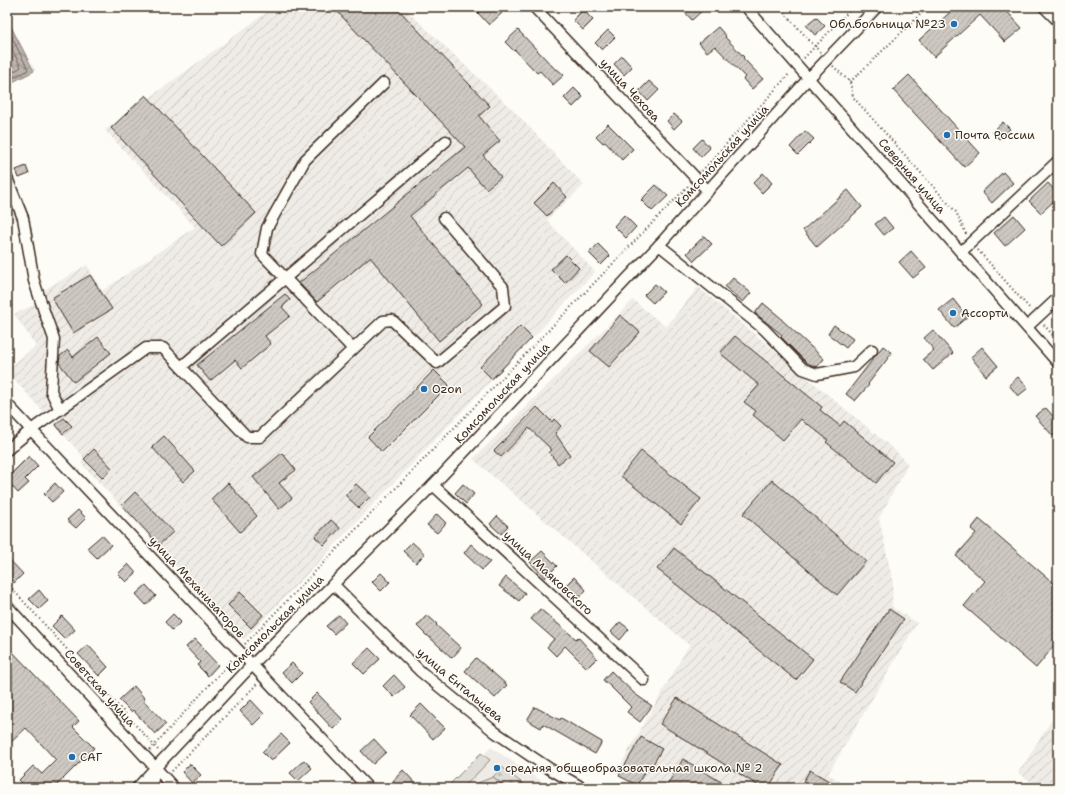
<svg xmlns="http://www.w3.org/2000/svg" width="1065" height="795" font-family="'Shantell Sans',sans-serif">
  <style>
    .built { fill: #efece7 }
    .industrial { fill: url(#industrial-furrows) }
    .forest { fill: url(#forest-firs); stroke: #8e847a }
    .pitch { fill: #e1ded7; stroke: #8e847a }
    .water { fill: url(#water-waves); stroke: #887d74 }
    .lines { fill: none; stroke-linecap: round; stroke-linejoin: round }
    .shore { stroke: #6e6157; stroke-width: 1 }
    .building { fill: url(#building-hatch); stroke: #3b2a1e }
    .minor-casing { stroke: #3b2a1e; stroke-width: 13 }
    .path { stroke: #3b2a1e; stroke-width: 2; stroke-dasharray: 1 3; stroke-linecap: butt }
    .minor { stroke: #fdfcf7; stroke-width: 10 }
    .poi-dot { fill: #1f6fb2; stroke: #fdfcf7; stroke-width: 1.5 }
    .labels { text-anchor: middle; stroke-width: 3; stroke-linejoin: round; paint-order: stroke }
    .poi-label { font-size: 12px; fill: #3b2a1e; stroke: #fdfcf7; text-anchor: start }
    .street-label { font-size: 12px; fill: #3b2a1e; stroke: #fdfcf7 }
  </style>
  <defs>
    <pattern id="industrial-furrows" width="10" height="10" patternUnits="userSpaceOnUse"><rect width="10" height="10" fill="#efece7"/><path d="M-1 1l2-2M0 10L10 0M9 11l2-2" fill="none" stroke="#cecbc6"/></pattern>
    <pattern id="forest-firs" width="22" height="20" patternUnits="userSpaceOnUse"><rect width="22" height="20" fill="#e1ded7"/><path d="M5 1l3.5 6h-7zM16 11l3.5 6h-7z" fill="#c2bfb8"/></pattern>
    <pattern id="water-waves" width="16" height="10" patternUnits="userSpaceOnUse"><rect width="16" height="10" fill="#bbb4ad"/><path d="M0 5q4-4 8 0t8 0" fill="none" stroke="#99938c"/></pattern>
    <pattern id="building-hatch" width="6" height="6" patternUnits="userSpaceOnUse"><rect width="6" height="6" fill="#cdc8c2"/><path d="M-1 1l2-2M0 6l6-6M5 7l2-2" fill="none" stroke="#b1aca6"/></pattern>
  </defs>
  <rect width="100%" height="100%" fill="#fdfcf7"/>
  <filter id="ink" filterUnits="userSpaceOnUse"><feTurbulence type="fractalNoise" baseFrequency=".025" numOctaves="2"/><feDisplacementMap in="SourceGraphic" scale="8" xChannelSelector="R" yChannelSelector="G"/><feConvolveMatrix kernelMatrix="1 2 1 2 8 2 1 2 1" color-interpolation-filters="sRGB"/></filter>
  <g filter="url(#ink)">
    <!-- built -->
    <polygon class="built" points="491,747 552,788 451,788"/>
    <!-- industrial -->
    <g class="industrial">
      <polygon points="274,7 403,7 514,111 584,185 547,220 595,272 244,640 81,463 84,458 7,371 7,369 36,346 14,314 46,299 42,291 87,265 102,291 195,227 105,130"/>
      <polygon points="698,287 897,452 908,465 879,518 893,583 892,607 917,623 828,774 850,788 641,788 616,773 689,645 473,459 633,300 666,327"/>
      <polygon points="1058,710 1058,788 1039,788 1039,787 1018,773"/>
    </g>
    <!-- forest -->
    <g class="forest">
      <polygon points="481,753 490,760 463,788 446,788"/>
      <polygon points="502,767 528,788 507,788 493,777"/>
    </g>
    <!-- pitch -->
    <polygon class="pitch" points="493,777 507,788 465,788"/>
    <!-- water -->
    <polygon class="water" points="7,19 34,71 7,85"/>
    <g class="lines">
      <!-- shore -->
      <g class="shore">
        <polyline points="7,28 28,69 27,71 7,81"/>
        <polyline points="7,39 21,67 20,68 7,75"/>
      </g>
    </g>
    <!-- building -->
    <g class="building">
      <polygon points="333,7 396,7 490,106 479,116 500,141 483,155 501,177 486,189 468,168 410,216 483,304 439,341 370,257 317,302 299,283 465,147"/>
      <polygon points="484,7 496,7 502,13 489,25 478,13"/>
      <polygon points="680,7 706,7 692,20"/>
      <polygon points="956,7 1003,7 1022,28 1005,42 980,15 934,57 919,40"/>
      <polygon points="583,10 593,20 583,30 573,20"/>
      <polygon points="816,17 825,26 815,35 806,25"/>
      <polygon points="718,27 726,36 725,37 744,57 743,58 763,79 752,89 743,79 745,77 715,46 707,52 699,43"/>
      <polygon points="518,30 556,70 557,69 564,75 553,85 540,71 537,73 515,50 514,51 505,42"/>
      <polygon points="608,30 615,37 602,50 595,43"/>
      <polygon points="622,56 632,67 624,75 614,64"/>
      <polygon points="909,75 980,153 964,167 893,90"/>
      <polygon points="649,81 659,90 648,101 639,91"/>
      <polygon points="574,88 583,97 573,107 564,98"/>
      <polygon points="146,95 256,213 221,246 111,128"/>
      <polygon points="674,114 682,121 674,129 667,121"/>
      <polygon points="1003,122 1010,129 999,139 992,132"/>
      <polygon points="608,124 633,149 622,160 605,142 603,143 596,136"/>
      <polygon points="805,131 814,139 798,155 790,147"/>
      <polygon points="702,139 710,148 701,157 693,148"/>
      <polygon points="26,166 29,174 19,178 16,170"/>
      <polygon points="1003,172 1013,183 992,203 982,192"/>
      <polygon points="763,173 772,183 762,193 753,183"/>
      <polygon points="554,183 567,197 547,216 534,203"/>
      <polygon points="1048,183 1058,194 1058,197 1041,213 1029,201"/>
      <polygon points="656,185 668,196 652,211 641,200"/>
      <polygon points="848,190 862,207 817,247 803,230"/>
      <polygon points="624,215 636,227 626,238 614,226"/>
      <polygon points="1014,215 1025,228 1005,246 994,233"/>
      <polygon points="884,217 893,228 884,235 875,224"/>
      <polygon points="704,236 712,244 694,261 687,253"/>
      <polygon points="598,244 610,256 601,265 589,253"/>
      <polygon points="911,251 926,268 913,278 899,262"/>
      <polygon points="566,255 579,268 565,283 551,269"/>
      <polygon points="90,275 112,309 73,333 52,298"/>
      <polygon points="733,278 751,293 743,302 725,287"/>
      <polygon points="655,284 664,292 653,303 644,295"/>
      <polygon points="285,294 290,300 282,307 290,316 265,336 271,344 242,368 235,360 210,381 197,365"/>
      <polygon points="953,299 967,317 954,328 939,310"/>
      <polygon points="763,303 781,318 781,319 824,359 817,367 807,363 781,337 782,335 755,313"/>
      <polygon points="620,315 640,332 609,367 590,351"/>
      <polygon points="834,325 853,339 846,348 828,334"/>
      <polygon points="520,326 532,338 492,379 480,367"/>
      <polygon points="933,330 953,353 933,370 923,359 934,350 924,338"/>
      <polygon points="735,336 822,407 820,410 840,426 844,421 893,462 876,483 826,442 828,440 808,424 807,425 801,419 783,440 753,415 756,411 744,402 759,385 720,353"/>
      <polygon points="98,337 111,353 74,382 59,363 60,356 68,350 73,357"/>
      <polygon points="883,346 892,353 868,384 869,385 855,401 846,394"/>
      <polygon points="982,347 998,366 986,376 971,357"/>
      <polygon points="434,370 449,385 382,452 368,437"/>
      <polygon points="1018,377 1028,388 1018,396 1009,385"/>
      <polygon points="537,407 552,422 554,419 561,426 555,433 570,455 558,464 549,452 552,450 529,428 501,457 494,451"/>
      <polygon points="1046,408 1058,422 1058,432 1053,436 1035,416"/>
      <polygon points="64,418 72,426 63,434 56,425"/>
      <polygon points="164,436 195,471 183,482 152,447"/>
      <polygon points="94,449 112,468 103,478 84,459"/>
      <polygon points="641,451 701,499 681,524 621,476"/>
      <polygon points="282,453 296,470 279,483 292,498 279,509 253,477"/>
      <polygon points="29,456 38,466 25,479 29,483 18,493 7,481 7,478"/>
      <polygon points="772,480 866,561 837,595 743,514"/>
      <polygon points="55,483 63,492 52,502 44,494"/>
      <polygon points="228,483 257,516 240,532 211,499"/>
      <polygon points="356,484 370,497 359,508 345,495"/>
      <polygon points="463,484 474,494 466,504 455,493"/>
      <polygon points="135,492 173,532 159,545 122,505"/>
      <polygon points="78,510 86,518 76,528 67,520"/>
      <polygon points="437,514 446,523 437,533 427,525"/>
      <polygon points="497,516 508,526 501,534 490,524"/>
      <polygon points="979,519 1058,587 1058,641 1036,668 964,606 985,581 956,556 976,533 971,529"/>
      <polygon points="331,520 340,528 324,545 315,537"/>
      <polygon points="102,535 111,545 97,558 87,548"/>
      <polygon points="412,542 425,554 416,563 403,551"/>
      <polygon points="471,544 490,562 482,570 464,553"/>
      <polygon points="674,548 813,659 796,680 657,569"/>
      <polygon points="542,551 557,566 545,578 530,562"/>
      <polygon points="7,557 23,574 14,583 7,575"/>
      <polygon points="128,564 136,573 126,582 118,574"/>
      <polygon points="381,573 390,582 381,591 372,582"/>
      <polygon points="506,577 525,593 519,601 499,586"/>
      <polygon points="574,577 586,590 576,601 563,588"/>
      <polygon points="146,585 156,596 146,605 136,594"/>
      <polygon points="39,590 48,601 39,609 29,599"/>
      <polygon points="240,592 263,615 251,628 228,605"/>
      <polygon points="540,609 576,639 578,637 597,658 587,668 565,646 556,656 547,647 554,639 531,619"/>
      <polygon points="889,609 904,619 855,692 840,682"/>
      <polygon points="173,614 181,622 172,630 165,622"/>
      <polygon points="339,615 346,623 334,634 326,626"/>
      <polygon points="427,615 437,624 436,625 461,648 452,658 427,635 427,636 417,626"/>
      <polygon points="62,616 75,630 65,639 52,626"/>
      <polygon points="620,622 629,629 620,640 611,632"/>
      <polygon points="195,639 203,647 202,648 218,665 208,676 197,665 200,662 186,647"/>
      <polygon points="88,645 108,667 99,676 78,654"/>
      <polygon points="7,646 79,721 73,727 94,748 54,788 27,788 19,780 33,766 42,774 56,760 26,728 7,746"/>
      <polygon points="369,648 380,659 364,674 353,663"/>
      <polygon points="476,658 507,685 495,698 465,671"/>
      <polygon points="292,663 302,673 292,683 282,672"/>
      <polygon points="611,671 635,694 652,706 640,722 627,712 631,707 610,686 603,680"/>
      <polygon points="394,675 405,687 394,697 383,686"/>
      <polygon points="134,686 145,699 143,700 166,724 155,734 133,710 131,712 119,700"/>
      <polygon points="317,693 343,720 333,729 308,702"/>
      <polygon points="677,698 783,765 768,788 762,788 660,724"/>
      <polygon points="251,700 264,714 253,725 240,711"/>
      <polygon points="421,704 445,728 433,739 410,715"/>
      <polygon points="535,707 560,720 561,718 602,742 595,754 543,724 541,728 527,720"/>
      <polygon points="281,734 290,743 271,761 262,752"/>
      <polygon points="641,737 662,749 649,771 646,769 637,785 619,776"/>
      <polygon points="374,739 386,752 373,764 361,751"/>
      <polygon points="683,759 731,788 672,788 667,785"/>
      <polygon points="304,760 312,768 298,781 290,773"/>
      <polygon points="190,764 201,775 192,783 182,772"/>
      <polygon points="403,770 420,788 398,788 392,782"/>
      <polygon points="810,770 841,788 799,788"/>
    </g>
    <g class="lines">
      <!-- minor casing -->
      <g class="minor-casing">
        <g id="minor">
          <polyline points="534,7 708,191"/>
          <polyline points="746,7 1058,363"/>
          <polyline points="1044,7 1058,21"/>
          <polyline points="7,178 23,218 34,281 44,311 54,339 51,391 60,410"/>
          <polyline points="659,245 764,329 803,369 817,374 854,367 872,350"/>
          <polyline points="961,252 1058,161"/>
          <polyline points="1027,327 1058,298"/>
          <polyline points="353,349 262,254 267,228 305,160 384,83"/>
          <polyline points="181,367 446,141"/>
          <polyline points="7,404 368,788"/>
          <polyline points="7,450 31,430 146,348 163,348 247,437 260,437 383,321 392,320 437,363 505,306 503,287 444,218"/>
          <polyline points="433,485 644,680"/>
          <polyline points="333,584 420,671 495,732 550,769 583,788"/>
          <polyline points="7,606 174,788"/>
          <polyline points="137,788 155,768 252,665 433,485 659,245 808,79 877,7"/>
          <polyline points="151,788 155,770"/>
        </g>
      </g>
      <!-- path -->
      <g class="path">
        <polyline points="779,7 820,52"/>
        <polyline points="804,58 853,7"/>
        <polyline points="833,66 850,82 853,97 956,212 966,234"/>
        <polyline points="850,82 928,7"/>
        <polyline points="702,171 790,73"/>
        <polyline points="978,250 1031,310"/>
        <polyline points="1044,325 1058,341"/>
        <polyline points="7,583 159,751"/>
        <polyline points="245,644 690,184"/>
        <polyline points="150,750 223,670 233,658"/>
        <polyline points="172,771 257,684"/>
      </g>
      <!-- minor -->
      <use href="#minor" class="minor"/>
    </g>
  </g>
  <!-- markers -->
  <g class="poi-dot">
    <circle cx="954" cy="24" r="4"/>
    <circle cx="947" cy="135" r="4"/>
    <circle cx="953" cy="313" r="4"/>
    <circle cx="424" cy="389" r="4"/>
    <circle cx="72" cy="757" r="4"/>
    <circle cx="497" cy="768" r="4"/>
  </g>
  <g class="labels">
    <!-- poi labels -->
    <g class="poi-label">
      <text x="946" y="28" text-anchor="end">Обл.больница №23</text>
      <text x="955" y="139">Почта России</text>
      <text x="961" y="317">Ассорти</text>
      <text x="432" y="393">Ozon</text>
      <text x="80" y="761">САГ</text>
      <text x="505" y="772">средняя общеобразовательная школа № 2</text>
    </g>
    <!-- street labels -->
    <g class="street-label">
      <text transform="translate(630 90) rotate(47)" y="4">улица Чехова</text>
      <text transform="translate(722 156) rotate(-48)" y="4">Комсомольская улица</text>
      <text transform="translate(912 176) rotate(49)" y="4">Северная улица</text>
      <text transform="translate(502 393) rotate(-47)" y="4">Комсомольская улица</text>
      <text transform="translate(548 573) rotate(43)" y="4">улица Маяковского</text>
      <text transform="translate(197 587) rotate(47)" y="4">улица Механизаторов</text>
      <text transform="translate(275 624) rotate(-45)" y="4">Комсомольская улица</text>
      <text transform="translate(460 685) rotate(40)" y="4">улица Ентальцева</text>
      <text transform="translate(100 688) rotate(48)" y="4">Советская улица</text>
    </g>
  </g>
  <!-- margin -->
  <rect width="1065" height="795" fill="none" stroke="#fdfcf7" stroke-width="24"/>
  <rect x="12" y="12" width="1041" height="771" fill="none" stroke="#3b2a1e" stroke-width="1.5" filter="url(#ink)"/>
</svg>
